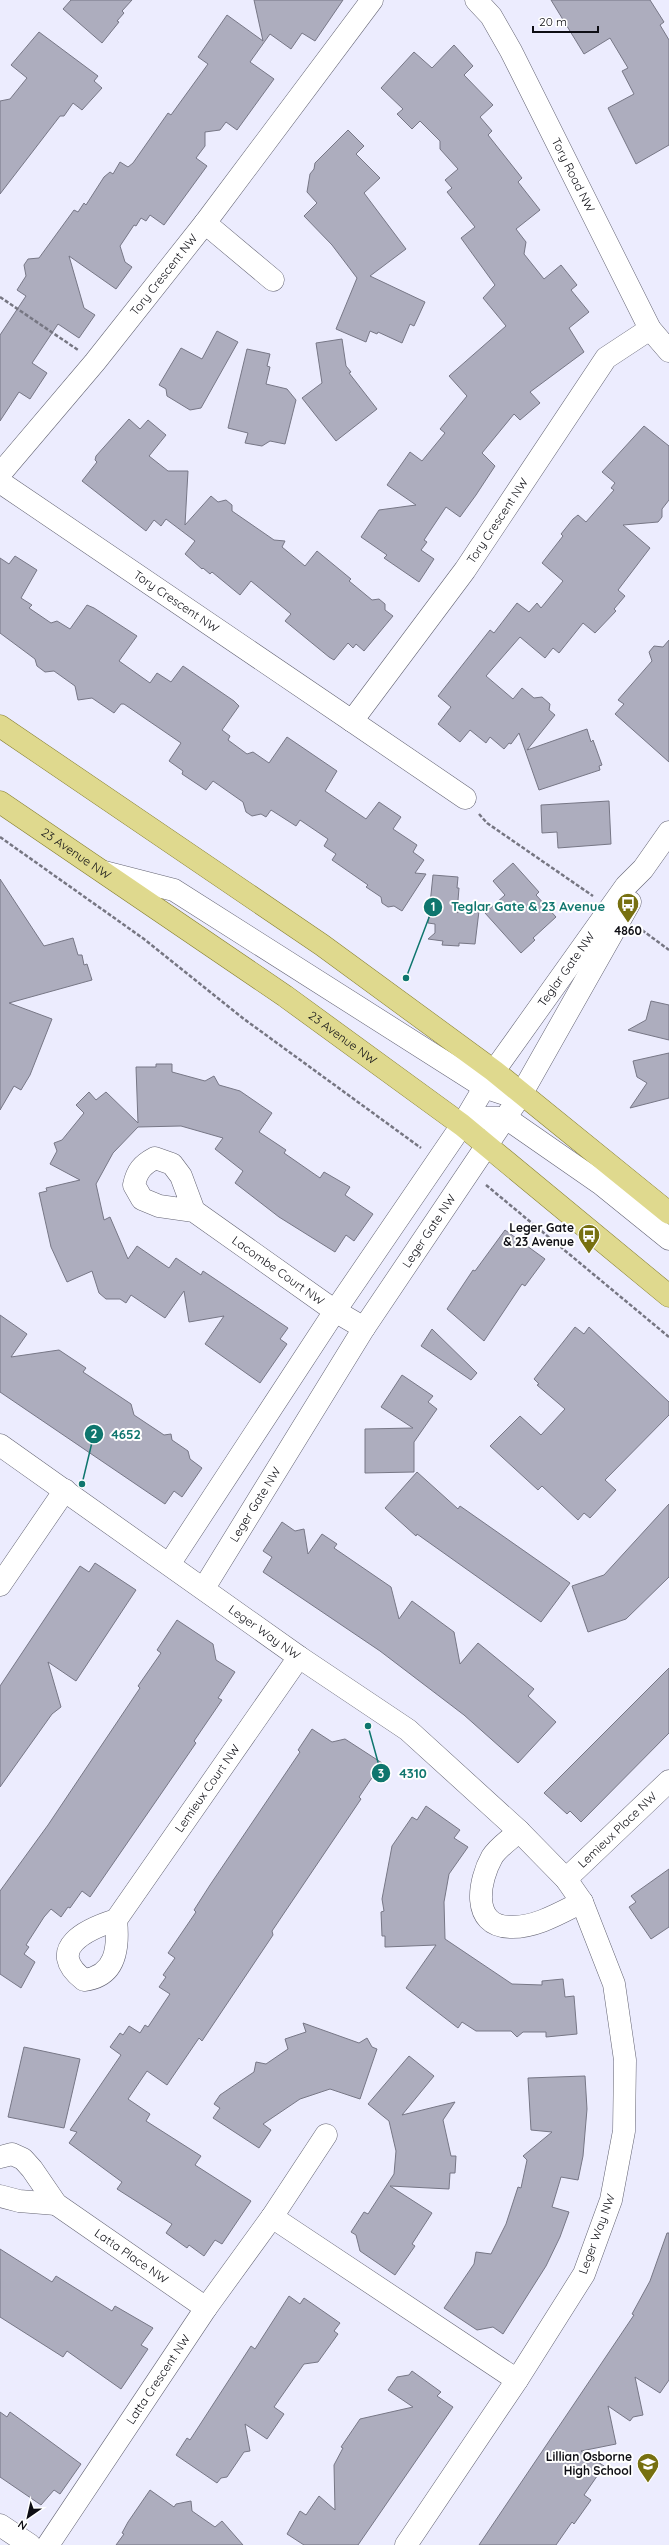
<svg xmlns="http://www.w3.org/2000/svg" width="669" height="2545" font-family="Quicksand,sans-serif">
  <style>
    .building { fill: #adadbe; stroke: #777786 }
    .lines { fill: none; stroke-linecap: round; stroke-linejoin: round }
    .minor-casing { stroke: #646473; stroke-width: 23 }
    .major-casing { stroke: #888133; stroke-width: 23 }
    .path { stroke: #767682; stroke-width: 2.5; stroke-dasharray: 4 2; stroke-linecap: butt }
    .minor { stroke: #fff; stroke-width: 22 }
    .major { stroke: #dfd98e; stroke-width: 22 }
    .labels { text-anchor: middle; stroke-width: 4; stroke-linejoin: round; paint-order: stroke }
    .street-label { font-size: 12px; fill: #0e0e14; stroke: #fff }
    .poi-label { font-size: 12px; font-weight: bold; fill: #0e0e14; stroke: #fff; text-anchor: end }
    .leader { fill: none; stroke: #0f766e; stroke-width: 1.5 }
    .callout-dot { fill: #0f766e; stroke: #fff; stroke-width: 1.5 }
    .mark-label { font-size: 12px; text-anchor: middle; font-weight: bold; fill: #fff }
    .callout-label { font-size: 13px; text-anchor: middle; font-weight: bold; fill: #0f766e; stroke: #fff; stroke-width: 4; stroke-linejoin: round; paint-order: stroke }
  </style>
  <rect width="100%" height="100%" fill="#ececfe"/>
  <!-- building -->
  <g class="building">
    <polygon points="71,0 132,0 122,11 124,13 117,21 119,22 102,43 63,9"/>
    <polygon points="254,0 343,0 315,41 302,33 291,49 270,34 250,62 274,79 237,130 226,122 220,130 205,132 205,146 196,158 207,166 164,225 150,215 146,221 141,218 136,226 134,225 120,246 125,262 132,267 116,289 69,256 84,308 95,315 79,338 58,324 32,363 47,373 30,399 19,392 0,421 0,335 26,296 17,290 26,276 24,265 28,259 39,258 74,210 78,212 84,203 86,205 104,177 110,172 113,174 120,162 128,167 133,163 168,113 171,115 208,64 198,57 227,15 263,41"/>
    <polygon points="551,0 650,0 664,22 660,25 669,40 669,145 636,164 608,108 634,94 622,71 628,68 610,38 584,54"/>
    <polygon points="39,32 98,76 94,81 102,88 82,110 73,103 64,116 60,116 0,194 0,101 10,99 27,78 11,65"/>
    <polygon points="454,45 473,66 464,75 493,105 480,117 492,131 488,135 522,178 518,182 540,210 516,229 526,242 524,254 544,279 561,265 577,285 571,290 589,312 569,328 584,352 530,392 540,403 520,420 514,414 482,453 495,466 476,495 460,517 446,507 424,540 427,542 421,550 434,559 419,582 384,558 387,555 361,537 379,510 416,505 387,485 410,452 422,461 445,433 440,429 467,396 449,376 506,326 483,298 495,285 461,238 475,227 447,192 452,188 445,180 458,169 440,149 440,141 420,121 412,129 397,114 403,109 381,88 414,52 432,68"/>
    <polygon points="348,130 364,146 356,154 380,178 364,193 406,249 370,276 425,302 414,326 410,324 402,343 378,332 377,334 370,331 366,342 336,329 357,278 332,245 304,216 317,203 307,192 310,174 314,169 315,163"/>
    <polygon points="217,331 238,342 201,408 190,410 167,396 166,389 159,385 181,348 202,359"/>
    <polygon points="342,339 346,366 351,372 349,373 377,409 336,441 302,398 322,383 316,343"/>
    <polygon points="247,349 270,354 267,366 270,367 266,384 287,389 296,400 285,444 270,441 262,446 245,443 248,433 228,428"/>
    <polygon points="129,419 140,429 148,420 166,435 149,456 168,471 188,471 185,525 211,496 218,502 226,500 232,505 232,511 274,540 285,541 282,547 305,566 317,551 351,579 349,581 372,600 379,599 385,604 385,610 393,616 364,651 356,644 353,648 348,643 334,660 329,657 285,621 291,614 251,581 240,595 212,572 210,574 203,568 202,569 185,554 195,541 166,519 161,526 154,520 146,531 82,481 97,462 95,460 96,456"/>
    <polygon points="644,426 669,446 669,500 662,509 662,517 658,522 623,525 650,548 618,590 625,596 614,609 616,611 595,633 583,623 559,653 553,648 545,658 520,637 486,676 513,699 522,688 534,698 542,697 550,704 549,710 555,715 527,750 587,729 591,742 593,740 602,765 599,766 600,770 539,790 519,733 511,744 509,743 504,749 490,737 486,743 470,730 460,742 438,724 451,707 438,696 490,630 494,633 517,603 529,612 537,603 541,608 563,581 542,563 563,536 561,534 573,519 578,515 586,522 614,490 611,488 615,483 602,472"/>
    <polygon points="15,556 37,570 21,598 32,605 29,608 51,623 57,621 70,629 87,605 94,608 137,636 119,661 150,683 157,673 171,682 183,666 234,701 239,706 222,730 230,736 228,740 247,754 253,752 269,763 287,737 337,771 325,791 366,819 379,802 401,817 393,829 417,845 413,852 424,860 415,873 426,874 402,911 394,906 388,907 382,903 381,897 366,887 368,885 332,860 336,854 324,846 328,839 300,820 296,826 271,810 266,817 261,814 252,816 246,812 243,802 213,781 206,790 182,774 183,771 169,761 181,743 124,704 121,704 114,713 92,698 78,700 75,686 54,671 45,672 37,666 35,659 0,633 0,558 9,564"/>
    <polygon points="669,640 669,762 615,714 624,704 618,700 652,661 649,652 654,646 663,647"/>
    <polygon points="609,801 611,844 558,848 557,832 542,833 541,805"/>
    <polygon points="513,863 539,892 536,895 556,917 533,938 535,940 521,953 485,913 505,895 493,881"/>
    <polygon points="433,875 458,877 457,888 459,888 457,913 463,908 479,911 475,944 459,943 459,946 442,945 443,941 428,939 435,933 435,924 428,923"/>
    <polygon points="0,879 44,946 73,938 78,955 82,955 84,965 87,964 92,980 9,1003 52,1019 30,1075 21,1090 14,1086 0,1110"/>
    <polygon points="651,1001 669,1005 669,1040 628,1030 646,1020"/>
    <polygon points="669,1053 669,1098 630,1108 647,1083 637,1077 633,1061"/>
    <polygon points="156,1064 172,1064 172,1072 205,1081 214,1076 219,1085 240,1091 272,1113 259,1132 286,1150 284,1153 320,1178 324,1172 350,1187 345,1195 373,1214 354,1241 346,1235 335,1252 279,1217 235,1183 243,1171 215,1149 223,1138 181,1126 138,1127 113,1153 96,1184 104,1220 110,1217 128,1259 137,1246 169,1268 176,1258 201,1275 203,1271 288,1328 280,1339 287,1344 260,1383 205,1344 224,1316 189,1322 184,1291 165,1318 131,1295 126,1303 120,1299 106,1299 99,1293 92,1271 67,1282 51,1247 39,1193 47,1191 46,1188 80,1180 50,1164 57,1151 54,1143 62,1140 84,1113 76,1105 89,1092 96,1100 106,1092 138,1123 136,1067 156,1067"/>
    <polygon points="505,1230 545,1259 525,1286 522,1284 484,1341 447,1309 473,1270 475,1271"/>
    <polygon points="0,1315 27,1334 11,1357 59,1350 86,1368 83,1372 131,1404 134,1415 164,1435 171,1434 172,1440 188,1451 190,1459 202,1468 182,1497 174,1491 165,1504 0,1392"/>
    <polygon points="575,1327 584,1334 589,1327 669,1402 669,1415 605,1480 616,1490 590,1518 584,1513 578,1520 542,1486 538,1490 490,1446 520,1416 541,1435 565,1409 537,1385 539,1384 534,1379"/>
    <polygon points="432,1329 477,1373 471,1380 421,1346"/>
    <polygon points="402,1375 433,1396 428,1402 437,1409 414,1442 414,1472 365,1473 365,1429 413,1428 381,1407"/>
    <polygon points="417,1472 458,1509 460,1506 570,1583 541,1622 417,1534 416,1536 385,1508"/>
    <polygon points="669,1504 669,1577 626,1619 588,1632 572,1586 604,1575"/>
    <polygon points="282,1522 295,1531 304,1529 308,1554 322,1534 337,1544 334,1548 391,1587 399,1619 412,1601 454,1632 460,1664 478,1643 534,1689 528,1696 556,1722 518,1763 464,1715 380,1651 263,1572 272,1557 263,1551"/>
    <polygon points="95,1563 136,1590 76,1681 48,1662 61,1707 52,1714 0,1787 0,1686 80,1566 89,1572"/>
    <polygon points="177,1620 213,1644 216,1660 235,1672 218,1698 222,1700 194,1741 196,1743 90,1897 82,1891 70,1908 68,1907 61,1917 51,1909 44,1917 26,1945 29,1947 24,1954 35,1962 21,1988 0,1974 0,1891 48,1825 140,1688 138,1686 161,1653 157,1650"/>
    <polygon points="669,1668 669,1733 581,1822 570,1811 567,1814 544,1793"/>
    <polygon points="312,1729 332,1742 345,1739 382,1763 359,1797 361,1799 272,1931 273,1935 202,2041 199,2038 167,2085 147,2071 128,2099 150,2114 146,2121 201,2156 195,2165 251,2201 222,2244 215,2240 204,2256 189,2245 187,2248 166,2233 172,2224 117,2189 122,2182 69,2143 77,2132 70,2130 121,2055 110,2047 120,2033 123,2035 129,2026 140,2033 145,2025 148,2027 170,1994 159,1987 166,1977 163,1975 175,1958 168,1953 196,1912 194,1910 210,1885 300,1752 298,1750"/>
    <polygon points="426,1806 460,1830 454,1838 468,1847 449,1874 444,1902 445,1939 512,1984 542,1985 542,1981 563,1979 565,1997 574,1996 577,2034 546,2037 546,2032 523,2032 517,2037 511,2031 476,2031 462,2022 458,2028 406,1988 436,1945 385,1947 385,1936 382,1936 381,1912 384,1911 382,1899 392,1846 412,1817 417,1820"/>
    <polygon points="669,1869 669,1927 651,1939 629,1907 636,1902 631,1896"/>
    <polygon points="303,2023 359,2043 367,2038 372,2047 377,2049 360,2099 330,2089 300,2099 263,2124 271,2130 259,2148 213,2118 220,2108 214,2104 220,2095 254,2072 256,2062 266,2064 288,2049 285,2039 306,2032"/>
    <polygon points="24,2047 80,2059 64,2128 8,2117"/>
    <polygon points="409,2056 434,2076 402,2115 455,2102 443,2120 451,2156 456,2156 455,2173 450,2173 449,2189 390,2186 432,2213 412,2244 415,2246 395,2275 360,2251 356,2235 351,2232 364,2212 368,2214 394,2174 396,2151 389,2121 368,2104"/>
    <polygon points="585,2076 587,2109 583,2156 578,2180 561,2177 552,2207 569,2212 560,2237 546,2266 503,2334 493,2327 477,2330 444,2308 474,2264 476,2252 491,2254 506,2224 518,2187 521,2188 527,2160 523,2156 552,2132 531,2130 528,2078"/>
    <polygon points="667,2233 669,2233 669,2380 660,2393 635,2377 643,2415 633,2417 630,2421 608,2406 616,2444 581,2451 604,2466 584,2495 591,2500 574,2524 572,2522 556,2545 479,2545 634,2315 632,2314 650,2281"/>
    <polygon points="0,2249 52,2282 56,2276 112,2311 115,2306 153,2328 141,2345 148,2349 121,2389 67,2351 63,2357 0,2317"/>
    <polygon points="289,2296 300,2304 304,2298 340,2323 334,2331 338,2334 318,2362 304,2364 274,2407 284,2414 267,2439 245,2424 250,2451 244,2452 227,2477 221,2478 217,2483 176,2455 187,2438 190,2440 251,2346 255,2349"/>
    <polygon points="412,2371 441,2392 437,2396 453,2407 358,2545 304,2545 287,2534 300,2511 306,2515 319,2496 335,2510 334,2465 343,2448 341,2447 360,2419 413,2407 388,2390 397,2377 409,2375"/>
    <polygon points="0,2412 7,2417 10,2412 81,2464 60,2494 54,2490 41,2505 0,2477"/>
    <polygon points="150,2490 174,2507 176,2504 191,2501 192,2511 215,2527 222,2521 243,2545 116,2545 124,2534 122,2533 128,2522"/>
  </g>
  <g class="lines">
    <!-- minor casing -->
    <g class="minor-casing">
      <g id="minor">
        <path id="s1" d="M476,0L491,16L511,51L650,329L669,351"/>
        <polyline points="205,223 273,280"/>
        <path id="s2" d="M0,474L95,362L205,223L372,0"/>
        <path id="s3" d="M0,482L352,721L465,570L606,358L650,329"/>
        <polyline points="352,721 465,798"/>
        <polyline points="104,872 174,890 484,1087 502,1093 522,1093"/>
        <polyline points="462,1125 484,1118 506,1118 601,1184 669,1239"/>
        <path id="s4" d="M194,1211L159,1206L142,1199L134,1185C137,1171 142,1165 155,1158L172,1164L181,1176L194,1211L335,1311L364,1328"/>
        <path id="s5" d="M0,1445L299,1657L408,1730L519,1831L566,1879L582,1902L614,1984L625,2060L624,2131L611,2200L584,2274L517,2380L406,2545"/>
        <path id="s6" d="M170,1563L335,1311L462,1125L494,1071L626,886L643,869L669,832"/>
        <polyline points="0,1585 65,1490"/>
        <path id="s7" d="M204,1588L364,1328L522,1093L630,902"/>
        <path d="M519,1831C511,1839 498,1847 492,1857C479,1880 470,1926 510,1927C535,1928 560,1913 582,1902"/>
        <path id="s8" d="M566,1879L669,1781"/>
        <path id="s9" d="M116,1920C119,1948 116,1976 84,1980C44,1949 87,1929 116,1920L299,1657"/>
        <path id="s10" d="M0,2157L12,2154L23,2159L32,2169L56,2204L206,2308"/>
        <polyline points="0,2196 19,2201 56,2204"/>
        <polyline points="272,2217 326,2135"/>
        <polyline points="0,2525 30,2545"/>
        <path id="s11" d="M48,2545L206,2308L272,2217L517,2380"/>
      </g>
    </g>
    <!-- major casing -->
    <g class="major-casing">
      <g id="major">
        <polyline points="0,726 322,945 494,1071 669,1213"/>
        <path id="s12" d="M0,802L285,996L462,1125L669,1296"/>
      </g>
    </g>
    <!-- path -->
    <g class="path">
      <polyline points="0,297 78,350"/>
      <polyline points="479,814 487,823 593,896"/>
      <polyline points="0,837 144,939 244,1019 421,1148"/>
      <polyline points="642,930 669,950"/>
      <polyline points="486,1185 669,1337"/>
    </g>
    <!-- minor -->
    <use href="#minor" class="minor"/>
    <!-- major -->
    <use href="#major" class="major"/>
  </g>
  <!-- icons -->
  <defs>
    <g id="bus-pin" transform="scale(1.15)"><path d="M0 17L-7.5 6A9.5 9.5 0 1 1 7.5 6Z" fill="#777010" stroke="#fff"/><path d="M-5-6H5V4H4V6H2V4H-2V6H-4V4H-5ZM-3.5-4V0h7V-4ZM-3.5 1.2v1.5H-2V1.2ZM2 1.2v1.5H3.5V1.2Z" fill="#fff"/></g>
    <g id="school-pin" transform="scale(1.15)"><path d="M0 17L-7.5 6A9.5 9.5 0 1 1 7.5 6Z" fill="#777010" stroke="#fff"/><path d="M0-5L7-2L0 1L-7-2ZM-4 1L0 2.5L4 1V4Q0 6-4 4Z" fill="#fff"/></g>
  </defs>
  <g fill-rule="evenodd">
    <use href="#bus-pin" x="628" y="904"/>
    <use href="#bus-pin" x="589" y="1235"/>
    <use href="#school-pin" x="648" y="2464"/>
  </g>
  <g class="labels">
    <!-- street labels -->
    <g class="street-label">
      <text dy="4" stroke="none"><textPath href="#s1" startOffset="201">Tory Road NW</textPath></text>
      <text dy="4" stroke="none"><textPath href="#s2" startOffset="258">Tory Crescent NW</textPath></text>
      <text dy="4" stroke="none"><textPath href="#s3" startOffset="673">Tory Crescent NW</textPath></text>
      <text dy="4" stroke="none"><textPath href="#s3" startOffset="213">Tory Crescent NW</textPath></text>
      <text dy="4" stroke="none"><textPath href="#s12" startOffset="92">23 Avenue NW</textPath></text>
      <text dy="4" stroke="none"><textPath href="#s6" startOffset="714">Teglar Gate NW</textPath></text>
      <text dy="4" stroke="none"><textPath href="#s12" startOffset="416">23 Avenue NW</textPath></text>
      <text dy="4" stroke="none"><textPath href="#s7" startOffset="422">Leger Gate NW</textPath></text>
      <text dy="4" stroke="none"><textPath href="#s4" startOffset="279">Lacombe Court NW</textPath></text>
      <text dy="4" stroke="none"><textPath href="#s7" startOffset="98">Leger Gate NW</textPath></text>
      <text dy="4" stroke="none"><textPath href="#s5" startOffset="324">Leger Way NW</textPath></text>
      <text dy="4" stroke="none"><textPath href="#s9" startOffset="331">Lemieux Court NW</textPath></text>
      <text dy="4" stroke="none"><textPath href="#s8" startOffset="71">Lemieux Place NW</textPath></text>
      <text transform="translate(597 2234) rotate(-70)" y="4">Leger Way NW</text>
      <text dy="4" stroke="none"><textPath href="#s10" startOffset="172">Latta Place NW</textPath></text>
      <text dy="4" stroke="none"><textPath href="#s11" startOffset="199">Latta Crescent NW</textPath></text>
    </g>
    <!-- poi labels -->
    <g class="poi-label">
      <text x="628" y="935" text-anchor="middle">4860</text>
      <text x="574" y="1232">Leger Gate<tspan x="574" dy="14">&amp; 23 Avenue</tspan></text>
      <text x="632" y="2461">Lillian Osborne<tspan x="632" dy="14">High School</tspan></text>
    </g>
  </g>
  <!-- callouts -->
  <path class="leader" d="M406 978L433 907M82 1484L94 1434M368 1726L381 1773"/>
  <g class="callout-dot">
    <circle cx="406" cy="978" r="4"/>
    <circle cx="82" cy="1484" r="4"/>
    <circle cx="368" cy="1726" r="4"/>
    <circle cx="433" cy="907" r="10"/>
    <circle cx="94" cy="1434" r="10"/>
    <circle cx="381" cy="1773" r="10"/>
  </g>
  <g class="mark-label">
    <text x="433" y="911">1</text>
    <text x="94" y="1438">2</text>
    <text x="381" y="1778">3</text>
  </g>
  <g class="callout-label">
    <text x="528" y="911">Teglar Gate &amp; 23 Avenue</text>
    <text x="126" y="1439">4652</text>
    <text x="413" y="1778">4310</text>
  </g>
  <!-- north arrow -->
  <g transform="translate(28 2517) rotate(214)" stroke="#ffffff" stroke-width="3" paint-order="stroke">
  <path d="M0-3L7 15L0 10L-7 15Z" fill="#0e0e14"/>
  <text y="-6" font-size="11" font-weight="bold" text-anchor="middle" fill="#0e0e14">N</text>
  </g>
  <!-- scale -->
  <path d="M533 26v6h65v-6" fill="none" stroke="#0e0e14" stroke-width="2"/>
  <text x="539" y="26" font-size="12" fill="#0e0e14" stroke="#ffffff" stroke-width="3" paint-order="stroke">20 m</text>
</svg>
